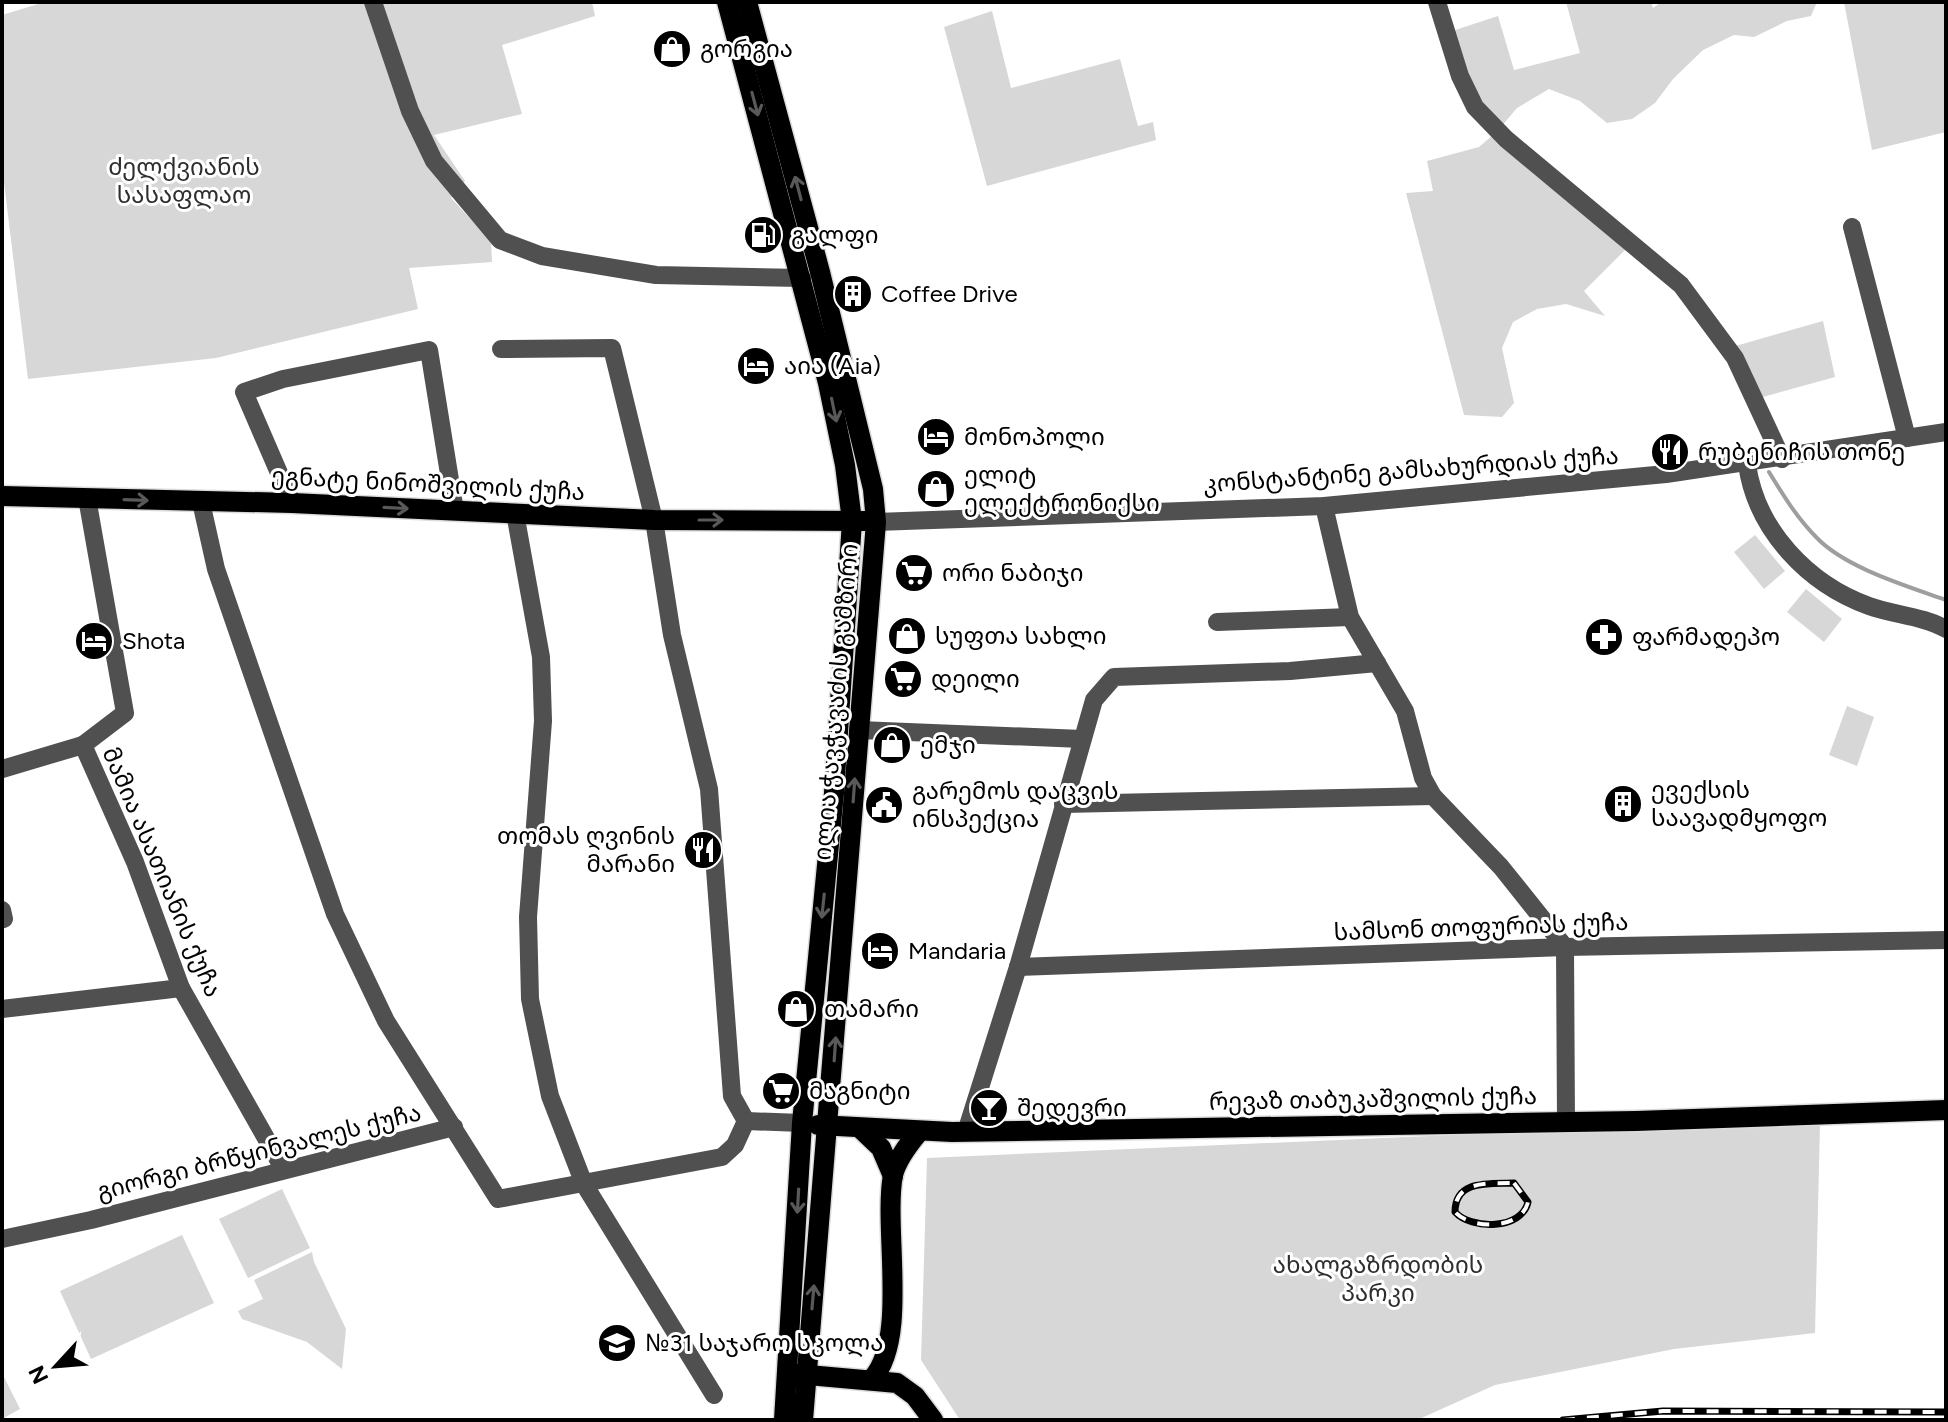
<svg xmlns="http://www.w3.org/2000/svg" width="1948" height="1422" font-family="Figtree,'Noto Sans Georgian',sans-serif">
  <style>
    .green { fill: #d7d7d7 }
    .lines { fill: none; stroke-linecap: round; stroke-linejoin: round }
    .stream { stroke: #9e9e9e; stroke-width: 4 }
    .major-casing { stroke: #dbdbdb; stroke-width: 23 }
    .minor { stroke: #505050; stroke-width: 18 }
    .major { stroke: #000; stroke-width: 20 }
    .rail-casing { stroke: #000; stroke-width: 7 }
    .rail { stroke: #fff; stroke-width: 4; stroke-dasharray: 12; stroke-linecap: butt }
    .oneway { stroke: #595959 }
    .labels { text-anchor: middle; stroke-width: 6; stroke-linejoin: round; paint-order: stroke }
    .poi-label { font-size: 24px; fill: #000; stroke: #fff; text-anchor: start }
    .park-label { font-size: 24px; fill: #2e2e2e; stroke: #fff }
    .street-label { font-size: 24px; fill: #000; stroke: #fff }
  </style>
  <rect width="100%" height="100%" fill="#fff"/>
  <!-- green -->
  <g class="green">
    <polygon points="45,2 592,2 595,16 502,45 522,114 434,135 465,181 451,198 491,241 492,262 409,268 418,309 216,358 28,379 2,166 2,15"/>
    <polygon points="1566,2 1651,2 1653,8 1661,2 1817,2 1811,16 1787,21 1754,37 1734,35 1703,50 1673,79 1655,103 1632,119 1607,123 1580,101 1549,89 1517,108 1495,134 1627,248 1584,291 1605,316 1566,304 1537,309 1513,322 1502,348 1514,403 1502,417 1464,415 1406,193 1433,191 1427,161 1479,147 1494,134 1443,34 1498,16 1514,70 1580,53"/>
    <polygon points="1844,2 1946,2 1946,132 1872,150"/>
    <polygon points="992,11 1011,88 1120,59 1138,126 1153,122 1156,140 987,186 944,27"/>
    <polygon points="1823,321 1835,377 1752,400 1725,349"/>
    <polygon points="1755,535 1785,571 1764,589 1734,552"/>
    <polygon points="1806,589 1842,619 1824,642 1787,612"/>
    <polygon points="1847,706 1874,717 1857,766 1829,755"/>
    <polygon points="1820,1124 1815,1333 1674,1349 1495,1385 1417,1420 960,1420 921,1360 927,1158 1563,1130"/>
    <polygon points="282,1189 310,1248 248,1278 219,1219"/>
    <polygon points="182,1235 214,1303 91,1359 60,1291"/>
    <polygon points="312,1252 314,1262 346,1329 342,1369 307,1342 242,1319 238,1311 263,1299 254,1280"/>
    <polygon points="2,1373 20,1409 2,1419"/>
    <polygon points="1807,1417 1946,1420 1660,1420"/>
  </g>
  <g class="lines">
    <!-- stream -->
    <path class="stream" d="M1769,472C1783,495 1797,518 1817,538C1846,568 1907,586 1946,600"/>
    <!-- major casing -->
    <g class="major-casing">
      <g id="major">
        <polyline points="727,2 828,383 845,465 852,521 834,793 802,1123 784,1420"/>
        <polyline points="747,2 820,272 873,489 876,522 803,1420"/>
        <polyline points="2,496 292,503 654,520 865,521"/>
        <polyline points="818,1125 952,1132 1636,1121 1946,1110"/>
        <polyline points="861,1129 881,1148 893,1176"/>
        <polyline points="797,1374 897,1383 915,1396 933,1420"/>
        <path d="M872,1379C909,1339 883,1228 893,1175C897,1159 908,1145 918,1133"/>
      </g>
    </g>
    <!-- minor -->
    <g class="minor">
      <polyline points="373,2 410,111 434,161 500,240 542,256 656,275 802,278"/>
      <polyline points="1437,2 1460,76 1475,107 1506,139 1681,285 1735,358 1782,459"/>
      <polyline points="1852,227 1907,438"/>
      <polyline points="501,349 612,348 654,520 672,635 709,789 732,1096 746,1121"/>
      <path d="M1747,464C1756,530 1808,584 1869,606C1894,615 1923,616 1946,629"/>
      <polyline points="87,498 125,713 83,745 135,862 181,988 284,1170"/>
      <polyline points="201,502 216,569 335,914 386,1021 498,1199 722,1157 735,1145 746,1121"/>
      <polyline points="292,503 244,392 283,379 429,350 455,511"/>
      <polyline points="1324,506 1350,617 1405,711 1423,778 1433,796 1501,867 1565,947 1566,1123"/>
      <polyline points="515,513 541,657 543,721 528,917 530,999 550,1096 584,1184 714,1395"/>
      <polyline points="876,522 1324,506 1666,474 1946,432"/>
      <polyline points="1217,622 1350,617"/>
      <polyline points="859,730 1082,739"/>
      <polyline points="2,769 83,745"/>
      <polyline points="1063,804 1433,796"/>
      <polyline points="2,910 4,919"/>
      <polyline points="1018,967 1565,947 1946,940"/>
      <polyline points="2,1009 181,988"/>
      <polyline points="746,1121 802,1123"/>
      <polyline points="966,1132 1018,967 1094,700 1114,677 1290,671 1377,663"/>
      <polyline points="2,1239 91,1220 454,1127"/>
    </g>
    <!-- major -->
    <use href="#major" class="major"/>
    <!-- rail casing -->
    <g class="rail-casing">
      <g id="rail">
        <path d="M1514,1183L1528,1202C1522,1230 1471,1230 1455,1212C1455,1179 1490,1184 1514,1183Z"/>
        <polyline points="1563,1420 1663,1411 1946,1412"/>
      </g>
    </g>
    <!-- rail -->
    <use href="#rail" class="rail"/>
  </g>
  <!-- one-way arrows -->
  <defs><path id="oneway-shaft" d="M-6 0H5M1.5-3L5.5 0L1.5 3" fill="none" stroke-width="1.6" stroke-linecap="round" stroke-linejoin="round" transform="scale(2)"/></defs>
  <g class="oneway">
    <use href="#oneway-shaft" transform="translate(755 104) rotate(75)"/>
    <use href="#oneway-shaft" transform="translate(798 188) rotate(-105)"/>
    <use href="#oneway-shaft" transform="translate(834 410) rotate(78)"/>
    <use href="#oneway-shaft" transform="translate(136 500) rotate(2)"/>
    <use href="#oneway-shaft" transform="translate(396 508) rotate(3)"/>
    <use href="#oneway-shaft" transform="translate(711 520)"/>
    <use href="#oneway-shaft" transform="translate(854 790) rotate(-86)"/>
    <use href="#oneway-shaft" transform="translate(823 906) rotate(96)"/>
    <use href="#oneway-shaft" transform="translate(835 1049) rotate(-86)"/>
    <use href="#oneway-shaft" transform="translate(798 1201) rotate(93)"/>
    <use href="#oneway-shaft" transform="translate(813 1297) rotate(-85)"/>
  </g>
  <!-- icons -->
  <defs>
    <g id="shop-disc" transform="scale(2)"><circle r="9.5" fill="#000" stroke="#fff"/><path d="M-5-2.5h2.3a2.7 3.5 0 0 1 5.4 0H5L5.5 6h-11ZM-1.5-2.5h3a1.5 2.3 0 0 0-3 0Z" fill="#fff"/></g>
    <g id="fuel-disc" transform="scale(2)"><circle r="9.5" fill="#000" stroke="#fff"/><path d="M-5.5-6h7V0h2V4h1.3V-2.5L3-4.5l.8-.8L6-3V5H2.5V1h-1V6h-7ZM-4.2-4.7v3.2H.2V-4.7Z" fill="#fff"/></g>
    <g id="building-disc" transform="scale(2)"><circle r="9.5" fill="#000" stroke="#fff"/><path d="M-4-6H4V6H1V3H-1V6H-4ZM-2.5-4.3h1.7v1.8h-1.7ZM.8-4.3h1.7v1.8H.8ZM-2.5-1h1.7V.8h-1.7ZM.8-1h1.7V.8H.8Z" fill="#fff"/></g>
    <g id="hotel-disc" transform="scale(2)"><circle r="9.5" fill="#000" stroke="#fff"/><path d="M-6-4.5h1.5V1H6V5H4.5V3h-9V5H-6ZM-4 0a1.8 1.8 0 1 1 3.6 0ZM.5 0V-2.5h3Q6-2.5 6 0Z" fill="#fff"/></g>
    <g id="restaurant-disc" transform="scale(2)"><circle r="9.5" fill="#000" stroke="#fff"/><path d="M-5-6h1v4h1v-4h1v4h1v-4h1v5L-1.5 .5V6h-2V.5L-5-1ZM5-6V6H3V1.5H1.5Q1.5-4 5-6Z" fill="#fff"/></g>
    <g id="supermarket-disc" transform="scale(2)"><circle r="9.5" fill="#000" stroke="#fff"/><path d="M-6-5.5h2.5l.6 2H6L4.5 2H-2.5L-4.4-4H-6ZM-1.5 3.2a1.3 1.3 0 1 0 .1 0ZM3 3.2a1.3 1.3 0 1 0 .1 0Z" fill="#fff"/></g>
    <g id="pharmacy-disc" transform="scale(2)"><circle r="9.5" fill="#000" stroke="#fff"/><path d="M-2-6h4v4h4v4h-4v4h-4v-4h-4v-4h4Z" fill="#fff"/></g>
    <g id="civic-disc" transform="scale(2)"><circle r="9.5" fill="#000" stroke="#fff"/><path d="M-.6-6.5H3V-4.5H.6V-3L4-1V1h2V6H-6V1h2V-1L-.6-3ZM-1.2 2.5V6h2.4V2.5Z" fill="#fff"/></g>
    <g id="bar-disc" transform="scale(2)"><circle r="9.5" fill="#000" stroke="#fff"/><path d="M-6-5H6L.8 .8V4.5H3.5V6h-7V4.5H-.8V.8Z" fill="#fff"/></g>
    <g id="school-disc" transform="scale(2)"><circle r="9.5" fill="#000" stroke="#fff"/><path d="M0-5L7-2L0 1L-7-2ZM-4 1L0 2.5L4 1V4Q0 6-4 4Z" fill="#fff"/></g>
  </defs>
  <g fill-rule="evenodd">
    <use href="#shop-disc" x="672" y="49"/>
    <use href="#fuel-disc" x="763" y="235"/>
    <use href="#building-disc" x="853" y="294"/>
    <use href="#hotel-disc" x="756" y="366"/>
    <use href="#hotel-disc" x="936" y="437"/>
    <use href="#restaurant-disc" x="1670" y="452"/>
    <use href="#shop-disc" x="936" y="489"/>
    <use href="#supermarket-disc" x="914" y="573"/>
    <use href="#shop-disc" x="907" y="636"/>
    <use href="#pharmacy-disc" x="1604" y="637"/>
    <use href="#hotel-disc" x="94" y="641"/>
    <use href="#supermarket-disc" x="903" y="679"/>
    <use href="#shop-disc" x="892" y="745"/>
    <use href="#building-disc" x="1623" y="804"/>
    <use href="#civic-disc" x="884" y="805"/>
    <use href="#restaurant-disc" x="703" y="850"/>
    <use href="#hotel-disc" x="880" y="951"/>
    <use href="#shop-disc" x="796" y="1009"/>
    <use href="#supermarket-disc" x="781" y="1091"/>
    <use href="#bar-disc" x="989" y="1108"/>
    <use href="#school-disc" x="617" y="1343"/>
  </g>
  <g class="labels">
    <!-- poi labels -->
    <g class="poi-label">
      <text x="700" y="57">გორგია</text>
      <text x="791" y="243">გალფი</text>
      <text x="881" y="302">Coffee Drive</text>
      <text x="784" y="374">აია (Aia)</text>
      <text x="964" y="445">მონოპოლი</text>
      <text x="1698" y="460">რუბენიჩის თონე</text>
      <text x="964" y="483">ელიტ<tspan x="964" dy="28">ელექტრონიქსი</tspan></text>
      <text x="942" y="581">ორი ნაბიჯი</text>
      <text x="935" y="644">სუფთა სახლი</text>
      <text x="1632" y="645">ფარმადეპო</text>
      <text x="122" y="649">Shota</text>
      <text x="931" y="687">დეილი</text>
      <text x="920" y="753">ემჯი</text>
      <text x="1651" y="798">ევექსის<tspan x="1651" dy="28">საავადმყოფო</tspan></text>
      <text x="912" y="799">გარემოს დაცვის<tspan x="912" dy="28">ინსპექცია</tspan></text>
      <text x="675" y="844" text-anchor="end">თომას ღვინის<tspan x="675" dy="28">მარანი</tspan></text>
      <text x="908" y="959">Mandaria</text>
      <text x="824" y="1017">თამარი</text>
      <text x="809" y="1099">მაგნიტი</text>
      <text x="1017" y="1116">შედევრი</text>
      <text x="645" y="1351">№31 საჯარო სკოლა</text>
    </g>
    <!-- park labels -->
    <g class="park-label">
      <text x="184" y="175">ძელქვიანის<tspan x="184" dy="28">სასაფლაო</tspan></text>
      <text x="1378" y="1273">ახალგაზრდობის<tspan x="1378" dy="28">პარკი</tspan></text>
    </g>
    <!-- street labels -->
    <g class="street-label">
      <text transform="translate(1411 470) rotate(-4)" y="8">კონსტანტინე გამსახურდიას ქუჩა</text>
      <text transform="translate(428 484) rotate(3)" y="8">ეგნატე ნინოშვილის ქუჩა</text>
      <text transform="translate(836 702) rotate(-85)" y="8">ილია ჭავჭავაძის გამზირი</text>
      <text transform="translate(162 872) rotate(67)" y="8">მამია ასათიანის ქუჩა</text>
      <text transform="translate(1481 927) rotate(-2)" y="8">სამსონ თოფურიას ქუჩა</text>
      <text transform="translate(1373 1099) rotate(-1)" y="8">რევაზ თაბუკაშვილის ქუჩა</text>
      <text transform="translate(259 1152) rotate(-14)" y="8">გიორგი ბრწყინვალეს ქუჩა</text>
    </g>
  </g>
  <!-- border -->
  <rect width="1948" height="1422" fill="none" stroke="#000000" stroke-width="8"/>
  <!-- north arrow -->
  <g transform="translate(56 1366) rotate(244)" stroke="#ffffff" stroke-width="6" paint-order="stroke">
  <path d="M0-6L14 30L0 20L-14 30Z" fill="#000000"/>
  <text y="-12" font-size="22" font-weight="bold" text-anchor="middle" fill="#000000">N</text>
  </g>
</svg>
